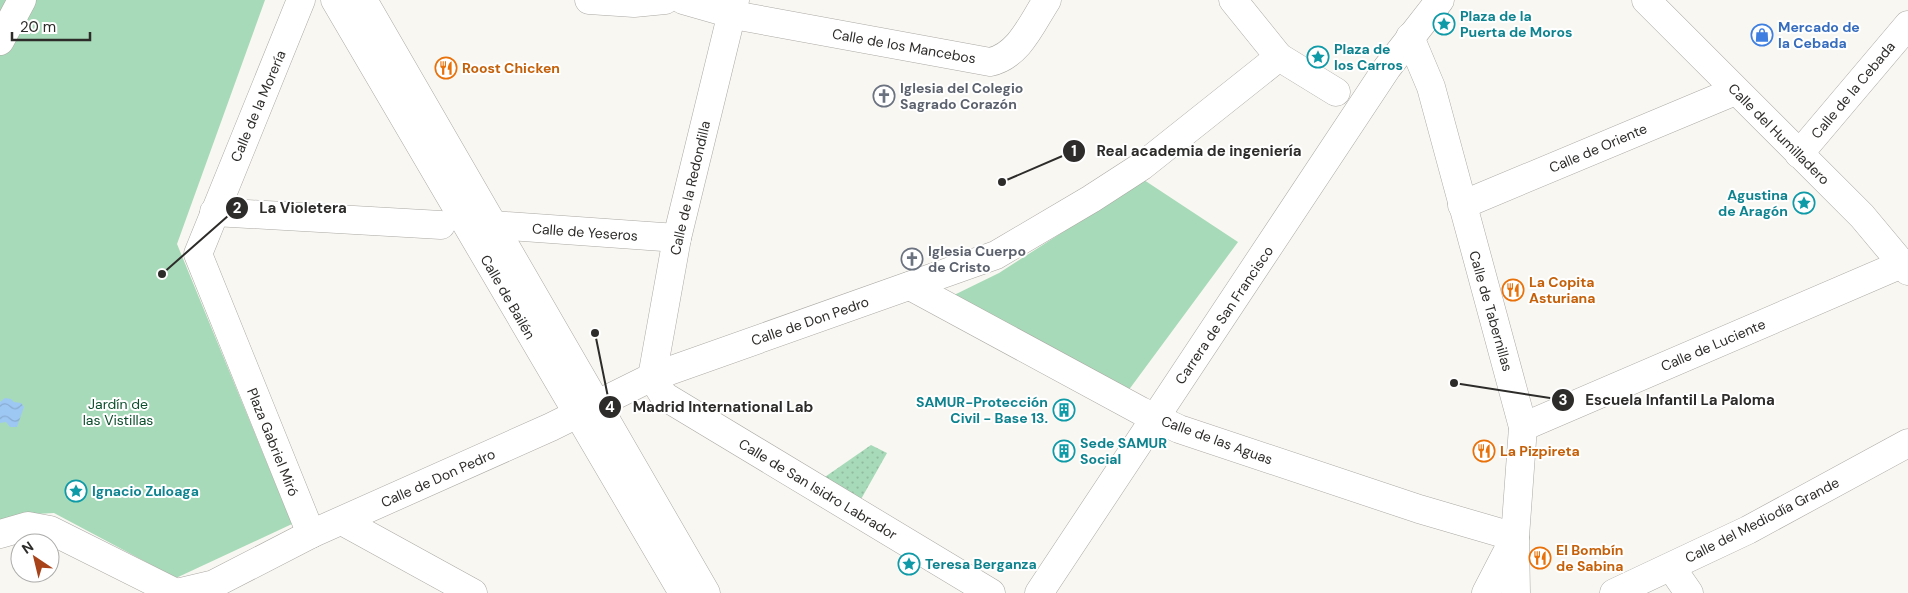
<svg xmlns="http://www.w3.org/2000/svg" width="1908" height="593" font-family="'DM Sans',sans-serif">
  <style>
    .grass { fill: url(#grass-dots) }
    .park { fill: #a7dab8 }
    .water { fill: url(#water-waves) }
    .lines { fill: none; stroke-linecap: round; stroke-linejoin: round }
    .minor-casing { stroke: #aba9a4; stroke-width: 29 }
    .major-casing { stroke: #aba9a4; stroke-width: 29 }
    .minor { stroke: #fff; stroke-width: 28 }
    .major { stroke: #fff; stroke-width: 28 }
    .labels { text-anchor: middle; stroke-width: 4; stroke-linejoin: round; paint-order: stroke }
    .culture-label { font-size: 14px; font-weight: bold; fill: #0d838f; stroke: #fff; text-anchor: start }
    .shop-label { font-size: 14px; font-weight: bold; fill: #366cbe; stroke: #fff; text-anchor: start }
    .street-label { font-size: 14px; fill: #2d2c2a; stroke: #fff }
    .food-label { font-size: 14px; font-weight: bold; fill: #c56008; stroke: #fff; text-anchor: start }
    .worship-label { font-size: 14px; font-weight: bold; fill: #5b616d; stroke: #fff; text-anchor: start }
    .park-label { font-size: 14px; fill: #0d4e2d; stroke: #fff }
    .leader { fill: none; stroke: #2d2c2a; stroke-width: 2 }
    .callout-dot { fill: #2d2c2a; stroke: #fff; stroke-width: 2 }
    .mark-label { font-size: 15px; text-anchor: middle; font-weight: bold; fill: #fff }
    .callout-label { font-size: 15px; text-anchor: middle; font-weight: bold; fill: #2d2c2a; stroke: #fff; stroke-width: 4; stroke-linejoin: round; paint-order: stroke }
  </style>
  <defs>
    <pattern id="grass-dots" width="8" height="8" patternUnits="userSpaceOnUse" patternTransform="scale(1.25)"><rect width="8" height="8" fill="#a7dab8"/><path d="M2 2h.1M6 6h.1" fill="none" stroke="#90bb9e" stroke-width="1.8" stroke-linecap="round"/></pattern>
    <pattern id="water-waves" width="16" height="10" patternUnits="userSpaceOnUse" patternTransform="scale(1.25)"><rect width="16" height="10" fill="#9ec8f4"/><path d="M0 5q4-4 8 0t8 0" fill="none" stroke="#88acd1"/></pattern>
  </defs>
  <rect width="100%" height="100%" fill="#f9f7f2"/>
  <!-- grass -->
  <polygon class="grass" points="871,445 887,453 860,501 822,479"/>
  <!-- park -->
  <g class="park">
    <polygon points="0,0 265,0 177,244 292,524 176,578 54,513 17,515 0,520"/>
    <polygon points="1144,180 1238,242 1128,391 952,296 999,273"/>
  </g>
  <!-- water -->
  <polygon class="water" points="5,398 11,399 14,402 21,403 24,407 17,427 10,427 6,422 0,423 0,402"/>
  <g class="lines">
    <!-- minor casing -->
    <g class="minor-casing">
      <g id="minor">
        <polyline points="301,0 198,254 311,534"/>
        <polyline points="589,0 634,3 665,0"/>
        <path d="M683,0L739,16L990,62C1019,56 1032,23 1047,0"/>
        <polyline points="1233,0 1279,57 1336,92"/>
        <polyline points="1646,0 1862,216 1908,271"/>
        <polyline points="1410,37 1431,87 1523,427 1515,537 1516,593"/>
        <polyline points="0,41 22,0"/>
        <polyline points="1799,154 1908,25"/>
        <polyline points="1462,205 1735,91"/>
        <polyline points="214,212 441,225"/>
        <polyline points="493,225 677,238"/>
        <polyline points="910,286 1141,411 1179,429 1419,509 1515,537 1486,593"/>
        <polyline points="652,377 664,396 991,593"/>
        <polyline points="652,377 677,238 735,0"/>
        <polyline points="1523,427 1902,264"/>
        <polyline points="342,521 473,593"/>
        <polyline points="0,534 28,526 50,530 176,593"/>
        <polyline points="1671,567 1689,593"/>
        <polyline points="176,593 214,584 311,534 551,427 652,377 996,255 1091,199 1142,166 1279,57"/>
        <polyline points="1039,593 1387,68 1440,0"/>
        <polyline points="1614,593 1748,530 1908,443"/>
      </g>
    </g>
    <!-- major casing -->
    <g class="major-casing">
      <g id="major">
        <polyline points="335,0 683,593"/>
        <polyline points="363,0 706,593"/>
      </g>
    </g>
    <!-- minor -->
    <use href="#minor" class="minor"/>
    <!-- major -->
    <use href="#major" class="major"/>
  </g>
  <!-- icons -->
  <defs>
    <g id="sight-ring" transform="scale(1.125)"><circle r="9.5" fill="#fff" stroke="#0f9aa8" stroke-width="1.5"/><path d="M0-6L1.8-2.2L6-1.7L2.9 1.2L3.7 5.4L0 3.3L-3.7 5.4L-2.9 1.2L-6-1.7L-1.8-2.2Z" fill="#0f9aa8"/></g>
    <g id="shop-ring" transform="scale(1.125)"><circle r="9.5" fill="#fff" stroke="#3f7fe0" stroke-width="1.5"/><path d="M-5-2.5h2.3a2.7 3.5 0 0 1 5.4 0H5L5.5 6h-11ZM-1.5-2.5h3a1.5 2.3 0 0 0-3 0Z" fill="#3f7fe0"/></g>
    <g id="restaurant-ring" transform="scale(1.125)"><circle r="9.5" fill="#fff" stroke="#e8710a" stroke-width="1.5"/><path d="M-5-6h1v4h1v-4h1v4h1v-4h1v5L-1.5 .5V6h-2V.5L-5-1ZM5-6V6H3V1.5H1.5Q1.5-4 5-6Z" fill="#e8710a"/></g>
    <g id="church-ring" transform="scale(1.125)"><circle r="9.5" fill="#fff" stroke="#6b7280" stroke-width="1.5"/><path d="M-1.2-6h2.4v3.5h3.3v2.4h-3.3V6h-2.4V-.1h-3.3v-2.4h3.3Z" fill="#6b7280"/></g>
    <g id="building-ring" transform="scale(1.125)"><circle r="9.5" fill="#fff" stroke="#0f9aa8" stroke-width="1.5"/><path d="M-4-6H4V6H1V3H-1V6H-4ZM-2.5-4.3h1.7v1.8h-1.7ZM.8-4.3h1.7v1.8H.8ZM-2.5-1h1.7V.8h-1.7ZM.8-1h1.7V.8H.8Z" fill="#0f9aa8"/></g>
  </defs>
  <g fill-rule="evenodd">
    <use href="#sight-ring" x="1444" y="24"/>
    <use href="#shop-ring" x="1762" y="35"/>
    <use href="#sight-ring" x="1318" y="57"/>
    <use href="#restaurant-ring" x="446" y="68"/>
    <use href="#church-ring" x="884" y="96"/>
    <use href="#sight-ring" x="1804" y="203"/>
    <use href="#church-ring" x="912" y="259"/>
    <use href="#restaurant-ring" x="1513" y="290"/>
    <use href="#building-ring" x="1064" y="410"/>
    <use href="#building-ring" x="1064" y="451"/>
    <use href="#restaurant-ring" x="1484" y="451"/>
    <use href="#sight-ring" x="76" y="491"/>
    <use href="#restaurant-ring" x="1540" y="558"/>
    <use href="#sight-ring" x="909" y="564"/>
  </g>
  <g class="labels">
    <!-- culture labels -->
    <g class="culture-label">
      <text x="1460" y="21">Plaza de la<tspan x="1460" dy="16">Puerta de Moros</tspan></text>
      <text x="1334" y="54">Plaza de<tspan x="1334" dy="16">los Carros</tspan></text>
      <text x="1788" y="200" text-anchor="end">Agustina<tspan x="1788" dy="16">de Aragón</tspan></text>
      <text x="1048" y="407" text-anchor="end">SAMUR-Protección<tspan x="1048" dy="16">Civil - Base 13.</tspan></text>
      <text x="1080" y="448">Sede SAMUR<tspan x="1080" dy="16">Social</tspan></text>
      <text x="92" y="496">Ignacio Zuloaga</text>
      <text x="925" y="569">Teresa Berganza</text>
    </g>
    <!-- shop labels -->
    <g class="shop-label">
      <text x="1778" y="32">Mercado de<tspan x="1778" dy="16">la Cebada</tspan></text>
    </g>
    <!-- street labels -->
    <g class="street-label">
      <text transform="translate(904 46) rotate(10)" y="5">Calle de los Mancebos</text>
      <text transform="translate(1853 90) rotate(-50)" y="5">Calle de la Cebada</text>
      <text transform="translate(258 106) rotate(-67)" y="5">Calle de la Morería</text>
      <text transform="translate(1779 134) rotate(45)" y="5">Calle del Humilladero</text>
      <text transform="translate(1598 148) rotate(-23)" y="5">Calle de Oriente</text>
      <text transform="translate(690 188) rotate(-77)" y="5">Calle de la Redondilla</text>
      <text transform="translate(585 232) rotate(4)" y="5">Calle de Yeseros</text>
      <text transform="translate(508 297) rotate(60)" y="5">Calle de Bailén</text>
      <text transform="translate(1491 311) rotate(74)" y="5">Calle de Tabernillas</text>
      <text transform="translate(1224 315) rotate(-56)" y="5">Carrera de San Francisco</text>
      <text transform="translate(810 321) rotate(-19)" y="5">Calle de Don Pedro</text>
      <text transform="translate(1713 345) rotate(-23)" y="5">Calle de Luciente</text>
      <text transform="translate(1217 440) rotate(20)" y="5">Calle de las Aguas</text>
      <text transform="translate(273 442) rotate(68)" y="5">Plaza Gabriel Miró</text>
      <text transform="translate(438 478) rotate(-24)" y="5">Calle de Don Pedro</text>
      <text transform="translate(818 489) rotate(31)" y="5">Calle de San Isidro Labrador</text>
      <text transform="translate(1762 520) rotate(-27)" y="5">Calle del Mediodía Grande</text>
    </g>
    <!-- food labels -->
    <g class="food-label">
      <text x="462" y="73">Roost Chicken</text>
      <text x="1529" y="287">La Copita<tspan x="1529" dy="16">Asturiana</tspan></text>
      <text x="1500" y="456">La Pizpireta</text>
      <text x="1556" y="555">El Bombín<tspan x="1556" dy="16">de Sabina</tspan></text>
    </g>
    <!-- worship labels -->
    <g class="worship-label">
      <text x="900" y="93">Iglesia del Colegio<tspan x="900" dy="16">Sagrado Corazón</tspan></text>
      <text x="928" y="256">Iglesia Cuerpo<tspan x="928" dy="16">de Cristo</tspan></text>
    </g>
    <!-- park labels -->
    <g class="park-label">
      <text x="118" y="409">Jardín de<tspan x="118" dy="16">las Vistillas</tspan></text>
    </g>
  </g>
  <!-- callouts -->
  <path class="leader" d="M1002 182L1074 151M162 274L237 208M1454 383L1563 400M595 333L610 407"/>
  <g class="callout-dot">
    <circle cx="1002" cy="182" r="5"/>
    <circle cx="162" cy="274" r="5"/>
    <circle cx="1454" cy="383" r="5"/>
    <circle cx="595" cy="333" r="5"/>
    <circle cx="1074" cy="151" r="12"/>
    <circle cx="237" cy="208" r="12"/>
    <circle cx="1563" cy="400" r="12"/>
    <circle cx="610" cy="407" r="12"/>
  </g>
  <g class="mark-label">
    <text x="1074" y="156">1</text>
    <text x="237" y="213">2</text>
    <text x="1563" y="405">3</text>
    <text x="610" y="412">4</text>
  </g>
  <g class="callout-label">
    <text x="1199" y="156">Real academia de ingeniería</text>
    <text x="303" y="213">La Violetera</text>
    <text x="1680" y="405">Escuela Infantil La Paloma</text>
    <text x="723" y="412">Madrid International Lab</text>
  </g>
  <!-- north arrow -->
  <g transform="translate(35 558) rotate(325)"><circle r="24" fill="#ffffff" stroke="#ababaa"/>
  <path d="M0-4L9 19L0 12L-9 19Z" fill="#a84219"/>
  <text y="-8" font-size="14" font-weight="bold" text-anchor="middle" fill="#2d2c2a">N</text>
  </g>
  <!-- scale -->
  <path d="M12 32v8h78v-8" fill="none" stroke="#2d2c2a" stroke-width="2.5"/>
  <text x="20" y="32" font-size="15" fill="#2d2c2a" stroke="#ffffff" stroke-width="4" paint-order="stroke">20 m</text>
</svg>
